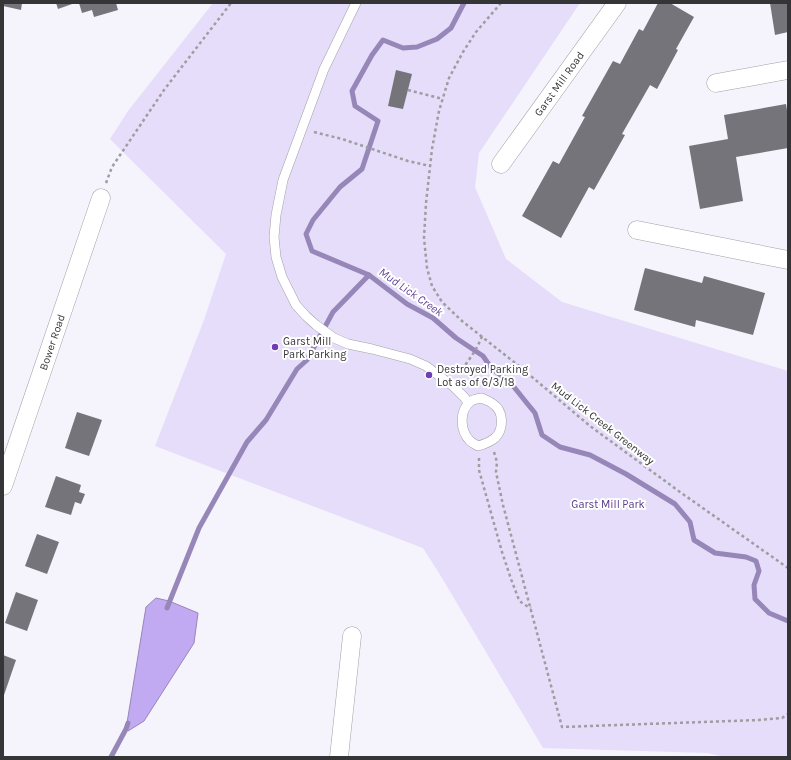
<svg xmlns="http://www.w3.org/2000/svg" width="791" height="760" font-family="Karla,sans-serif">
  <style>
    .green { fill: #e5ddf9 }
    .water { fill: #c1aaf1; stroke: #9787b9 }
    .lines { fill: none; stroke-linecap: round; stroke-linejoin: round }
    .stream { stroke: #9787b9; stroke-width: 5 }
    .building { fill: #76747b }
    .service-casing { stroke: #a2a0a7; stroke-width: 10 }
    .minor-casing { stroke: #a2a0a7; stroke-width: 19 }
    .path { stroke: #9e9da2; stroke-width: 2.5; stroke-dasharray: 3 3; stroke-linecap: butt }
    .service { stroke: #fff; stroke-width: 9 }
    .minor { stroke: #fff; stroke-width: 18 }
    .poi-dot { fill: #703db4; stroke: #fff; stroke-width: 1.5 }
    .labels { text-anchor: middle; stroke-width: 4; stroke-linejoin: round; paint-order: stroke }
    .street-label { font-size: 11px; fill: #353437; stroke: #fff }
    .poi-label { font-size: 11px; fill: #353437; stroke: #fff; text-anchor: start }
    .park-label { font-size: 11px; fill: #583789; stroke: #fff }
    .water-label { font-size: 12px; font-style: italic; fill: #634296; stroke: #fff }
  </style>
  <rect width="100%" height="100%" fill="#f5f3fb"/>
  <!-- green -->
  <polygon class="green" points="213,3 580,3 479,153 475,187 506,259 562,302 788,371 788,757 724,757 708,753 543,748 439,573 423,548 155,446 204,320 226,254 110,139 128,111"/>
  <!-- water -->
  <polygon class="water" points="156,598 169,601 198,613 194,643 144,721 128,731 126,729 146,607"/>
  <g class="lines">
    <!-- stream -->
    <g class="stream">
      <polyline points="464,3 451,28 437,39 417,47 403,48 383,40 372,55 352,91 355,106 378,121 362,169 340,187 313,220 306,234 312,251 369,275 407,304 433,318 456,338 483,356 492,369 510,382 526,402 535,413 542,435 560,447 590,455 626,474 675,504 690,522 694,540 715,553 746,557 756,561 759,571 754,585 755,599 769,613 788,621"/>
      <polyline points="167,608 199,528 247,442 266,420 297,369 307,360 333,312 369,275"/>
      <polyline points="111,757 126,729 128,723"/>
    </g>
  </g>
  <!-- building -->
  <g class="building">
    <polygon points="3,3 22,3 21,10 3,6"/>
    <polygon points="56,3 75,3 58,9"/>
    <polygon points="79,3 116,3 118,10 94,17 92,10 82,13"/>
    <polygon points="658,3 670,3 694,17 676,49 678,50 657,89 650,85 622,134 625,135 594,190 589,187 561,238 522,216 553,161 559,164 585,117 582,116 613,61 620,64 639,29 643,31"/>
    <polygon points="770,3 788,3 788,32 775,35"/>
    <polygon points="396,70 412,74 403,109 388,106"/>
    <polygon points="786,104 787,110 788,109 788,148 736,157 743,201 700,209 689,146 728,139 724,115"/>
    <polygon points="645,268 702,283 704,276 765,293 753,335 696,320 695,327 634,310"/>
    <polygon points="77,412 102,420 89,456 65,448"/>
    <polygon points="56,476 81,485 79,492 85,494 81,504 75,502 71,515 45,507"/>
    <polygon points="37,534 59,542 47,574 25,566"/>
    <polygon points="16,592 38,600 27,631 5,623"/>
    <polygon points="3,655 16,660 3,698"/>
  </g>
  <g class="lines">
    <!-- service casing -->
    <g class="service-casing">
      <g id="service">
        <polyline points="356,3 324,69 283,180 276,215 274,237 276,257 282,277 296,305 306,316 316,325 334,338 348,344 372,349 410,359 426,366 454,387 465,398 468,403"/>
        <path d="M482,398C485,400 490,401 493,404C504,411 504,429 495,438C490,442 485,444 478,446C475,444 472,443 470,441C460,431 459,411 470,402C473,399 477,399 482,398Z"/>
      </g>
    </g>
    <!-- minor casing -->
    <g class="minor-casing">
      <g id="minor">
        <polyline points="716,83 788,70"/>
        <path id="s1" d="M501,164L617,3"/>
        <polyline points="637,230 788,260"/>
        <path id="s2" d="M3,486L101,198"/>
        <polyline points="339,757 352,636"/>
      </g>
    </g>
    <!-- path -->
    <g class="path">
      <polyline points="501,3 476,32 463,52 449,78 439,111 432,149 426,203 424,238 427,268 432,286 442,302 462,321 519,366 590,426 680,492 788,568"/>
      <polyline points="408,90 443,99"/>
      <polyline points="314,132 342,139 408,161 430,166"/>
      <polyline points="106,183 112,167 164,90 231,3"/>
      <path d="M458,374C467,363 477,350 482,336"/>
      <polyline points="494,452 497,462 496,472 503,505 562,727 759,720 782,718 788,714"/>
      <polyline points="479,458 479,470 502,552 511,579 519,600 523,604 531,608"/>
    </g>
    <!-- service -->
    <use href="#service" class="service"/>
    <!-- minor -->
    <use href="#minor" class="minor"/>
  </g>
  <!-- markers -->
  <g class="poi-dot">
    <circle cx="275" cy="347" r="4"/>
    <circle cx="429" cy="375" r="4"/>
  </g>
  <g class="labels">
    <!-- street labels -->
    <g class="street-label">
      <text dy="4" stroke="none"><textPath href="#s1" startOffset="99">Garst Mill Road</textPath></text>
      <text dy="4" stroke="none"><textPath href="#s2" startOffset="152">Bower Road</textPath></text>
      <text transform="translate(603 423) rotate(38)" y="4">Mud Lick Creek Greenway</text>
    </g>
    <!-- poi labels -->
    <g class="poi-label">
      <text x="283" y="345">Garst Mill<tspan x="283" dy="13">Park Parking</tspan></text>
      <text x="437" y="373">Destroyed Parking<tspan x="437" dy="13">Lot as of 6/3/18</tspan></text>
    </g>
    <!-- park labels -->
    <g class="park-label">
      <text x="608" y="508">Garst Mill Park</text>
    </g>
    <!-- water labels -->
    <g class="water-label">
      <text transform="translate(411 292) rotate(35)" y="4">Mud Lick Creek</text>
    </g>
  </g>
  <!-- border -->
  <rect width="791" height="760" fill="none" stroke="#353437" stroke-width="8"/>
</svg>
